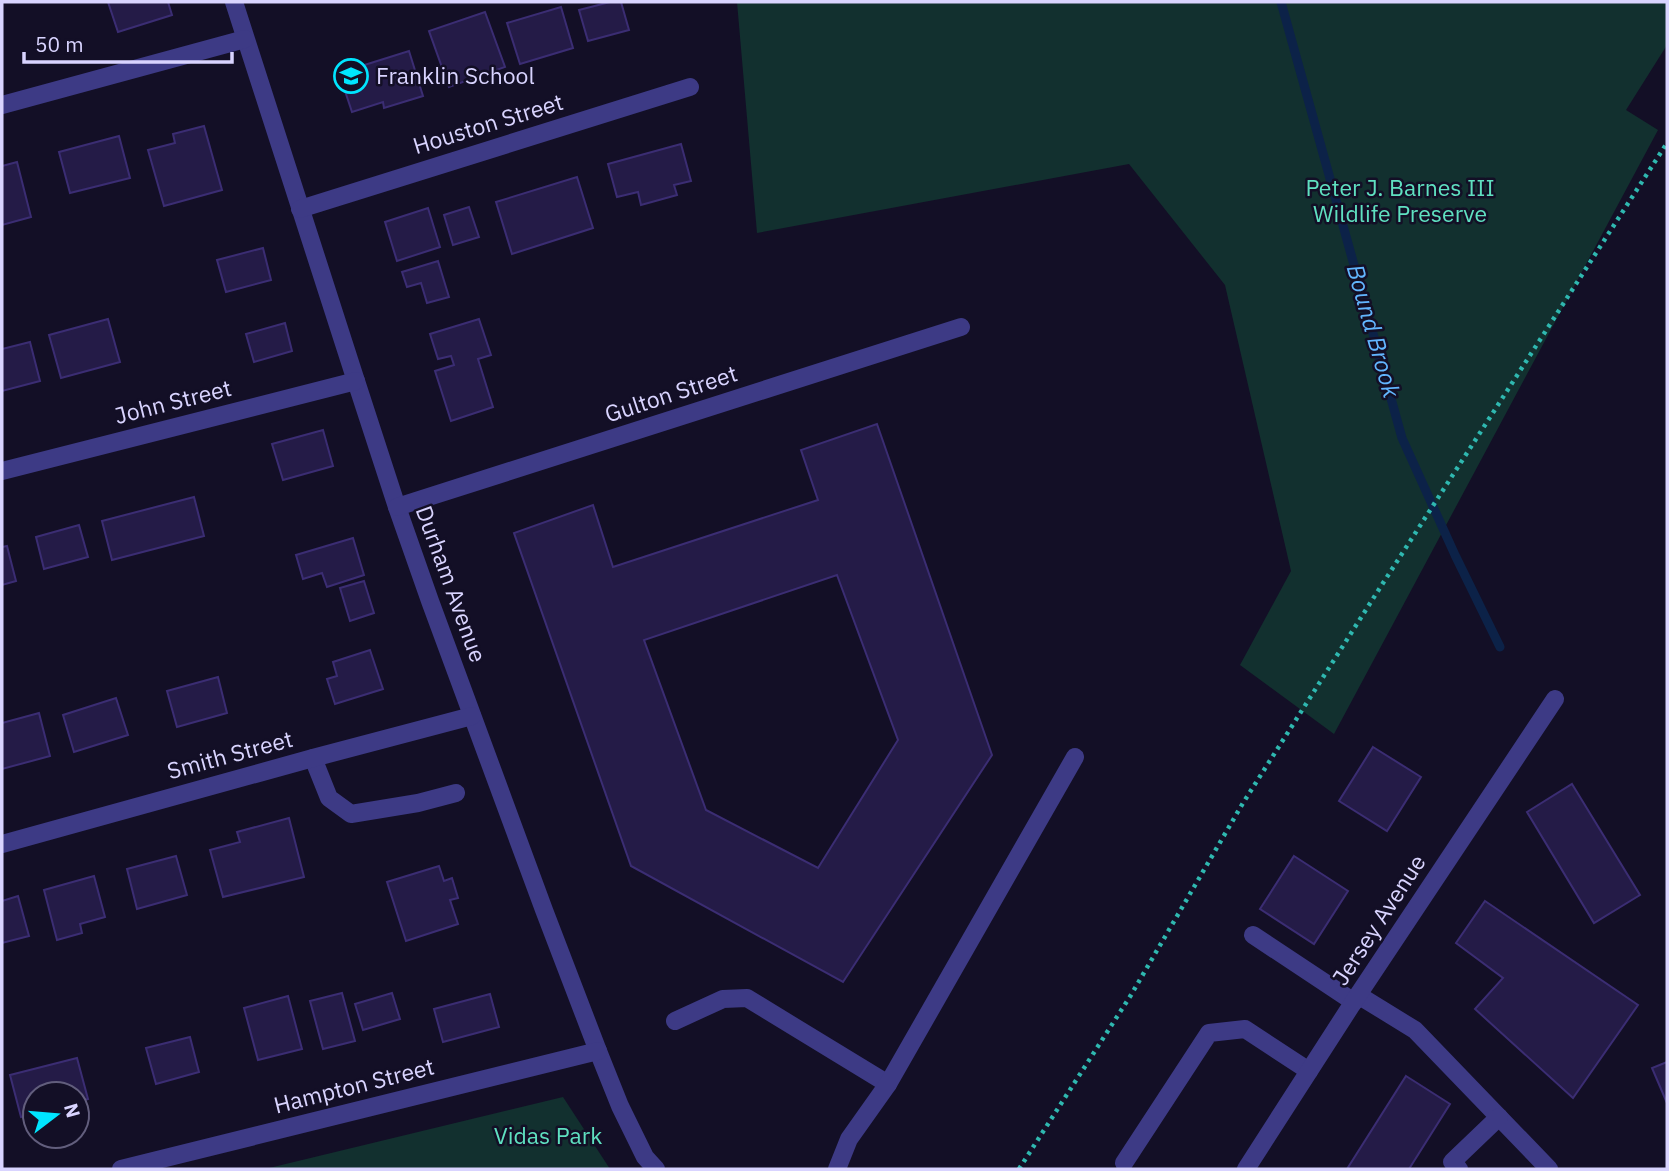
<svg xmlns="http://www.w3.org/2000/svg" width="1669" height="1171" font-family="'IBM Plex Sans',sans-serif">
  <style>
    .green { fill: #12302f }
    .lines { fill: none; stroke-linecap: round; stroke-linejoin: round }
    .stream { stroke: #0c2248; stroke-width: 9 }
    .building { fill: #241b47; stroke: #3b2d73; stroke-width: 2; fill-rule: evenodd }
    .path { stroke: #2fb8b0; stroke-width: 4.5; stroke-dasharray: 3.5 5; stroke-linecap: butt }
    .minor { stroke: #3d3a85; stroke-width: 18 }
    .labels { text-anchor: middle; stroke-width: 5; stroke-linejoin: round; paint-order: stroke }
    .poi-label { font-size: 23px; fill: #d9d4ff; stroke: #130f26; text-anchor: start }
    .street-label { font-size: 23px; fill: #d9d4ff; stroke: #130f26 }
    .park-label { font-size: 23px; fill: #5fe0c0; stroke: #130f26 }
    .water-label { font-size: 24px; font-style: italic; fill: #62b6ff; stroke: #130f26 }
  </style>
  <rect width="100%" height="100%" fill="#130f26"/>
  <!-- green -->
  <g class="green">
    <polygon points="737,2 1667,2 1667,45 1626,110 1658,130 1334,734 1240,665 1291,571 1225,285 1129,164 757,233"/>
    <polygon points="563,1097 610,1169 265,1169"/>
  </g>
  <g class="lines">
    <!-- stream -->
    <polyline class="stream" points="1281,2 1402,438 1455,555 1500,647"/>
  </g>
  <!-- building -->
  <g class="building">
    <polygon points="108,2 168,2 172,15 118,32"/>
    <polygon points="610,2 621,2 629,30 588,41 579,10"/>
    <polygon points="561,7 573,48 520,64 507,23"/>
    <polygon points="485,12 505,67 449,87 429,31"/>
    <polygon points="409,51 423,96 384,108 383,102 352,112 339,73"/>
    <polygon points="204,126 222,190 164,206 148,150 175,143 173,134"/>
    <polygon points="119,136 130,178 70,193 59,152"/>
    <polygon points="681,144 691,181 674,185 677,195 641,205 638,192 617,197 608,164"/>
    <polygon points="17,162 31,217 2,225 2,166"/>
    <polygon points="577,177 593,228 512,254 496,202"/>
    <polygon points="469,207 479,237 453,245 444,215"/>
    <polygon points="428,208 440,247 397,261 385,222"/>
    <polygon points="263,248 271,280 226,292 217,260"/>
    <polygon points="438,261 449,297 427,303 421,283 407,287 402,272"/>
    <polygon points="108,319 120,362 61,378 49,335"/>
    <polygon points="479,319 491,355 478,359 493,407 451,421 435,371 454,365 451,356 438,359 430,334"/>
    <polygon points="285,323 292,351 254,362 246,334"/>
    <polygon points="30,342 40,381 2,391 2,349"/>
    <path d="M877,424L992,755L843,982L631,866L514,533L593,505L613,567L818,500L801,450ZM837,575L898,740L818,868L706,810L644,640Z"/>
    <polygon points="323,430 333,466 283,480 272,444"/>
    <polygon points="194,497 204,536 112,560 102,521"/>
    <polygon points="79,525 88,557 44,569 36,537"/>
    <polygon points="353,538 364,575 327,587 322,573 303,579 296,555"/>
    <polygon points="7,546 16,581 2,585 2,547"/>
    <polygon points="364,581 374,613 350,621 340,588"/>
    <polygon points="370,650 383,689 335,704 327,679 337,676 333,662"/>
    <polygon points="218,677 227,713 177,727 167,691"/>
    <polygon points="116,698 128,735 74,752 63,715"/>
    <polygon points="39,713 50,756 2,769 2,723"/>
    <polygon points="1373,747 1421,777 1387,831 1339,801"/>
    <polygon points="1572,784 1640,895 1594,923 1527,812"/>
    <polygon points="289,818 304,877 223,897 210,850 240,842 237,832"/>
    <polygon points="176,856 187,895 137,909 127,869"/>
    <polygon points="1294,856 1348,891 1314,944 1260,909"/>
    <polygon points="439,866 444,881 452,878 458,898 450,900 458,924 406,941 387,882"/>
    <polygon points="94,876 105,917 80,924 82,933 57,940 44,890"/>
    <polygon points="18,896 29,936 2,943 2,901"/>
    <polygon points="1485,901 1638,1005 1573,1098 1475,1009 1503,978 1456,943"/>
    <polygon points="342,993 355,1041 323,1049 310,1001"/>
    <polygon points="392,993 400,1019 363,1030 355,1004"/>
    <polygon points="490,994 499,1027 443,1042 434,1009"/>
    <polygon points="288,996 302,1049 258,1060 244,1008"/>
    <polygon points="190,1037 199,1072 156,1084 146,1048"/>
    <polygon points="77,1058 88,1099 77,1102 77,1094 35,1094 35,1113 21,1117 10,1075"/>
    <polygon points="1667,1062 1667,1103 1652,1068"/>
    <polygon points="1406,1076 1450,1104 1409,1169 1347,1169"/>
  </g>
  <g class="lines">
    <!-- path -->
    <polyline class="path" points="1019,1169 1131,995 1243,803 1376,594 1667,143"/>
    <!-- minor -->
    <g class="minor">
      <polyline points="234,2 356,381 397,507 430,601 544,910 598,1051 620,1106 645,1157 656,1169"/>
      <polyline points="2,105 245,39"/>
      <polyline points="300,209 690,87"/>
      <polyline points="2,471 356,381"/>
      <polyline points="397,507 961,327"/>
      <polyline points="313,758 329,798 351,814 418,803 456,793"/>
      <polyline points="2,844 313,758 472,716"/>
      <polyline points="1253,935 1354,1002"/>
      <polyline points="1358,995 1415,1030 1549,1169"/>
      <polyline points="675,1021 723,999 747,998 888,1084"/>
      <polyline points="1124,1163 1209,1033 1245,1029 1309,1071"/>
      <polyline points="121,1169 598,1051"/>
      <polyline points="837,1169 849,1139 888,1084 1075,757"/>
      <polyline points="1246,1169 1358,995 1555,699"/>
      <polyline points="1459,1169 1452,1162 1499,1117"/>
    </g>
  </g>
  <!-- icons -->
  <defs>
    <g id="school-ring" transform="scale(1.75)"><circle r="9.5" fill="#130f26" stroke="#00e5ff" stroke-width="1.5"/><path d="M0-5L7-2L0 1L-7-2ZM-4 1L0 2.5L4 1V4Q0 6-4 4Z" fill="#00e5ff"/></g>
  </defs>
  <g fill-rule="evenodd">
    <use href="#school-ring" x="351" y="76"/>
  </g>
  <g class="labels">
    <!-- poi labels -->
    <g class="poi-label">
      <text x="376" y="84">Franklin School</text>
    </g>
    <!-- street labels -->
    <g class="street-label">
      <text transform="translate(488 124) rotate(-17)" y="8">Houston Street</text>
      <text transform="translate(671 394) rotate(-18)" y="8">Gulton Street</text>
      <text transform="translate(173 402) rotate(-14)" y="8">John Street</text>
      <text transform="translate(451 584) rotate(70)" y="8">Durham Avenue</text>
      <text transform="translate(230 755) rotate(-15)" y="8">Smith Street</text>
      <text transform="translate(1379 920) rotate(-57)" y="8">Jersey Avenue</text>
      <text transform="translate(354 1086) rotate(-14)" y="8">Hampton Street</text>
    </g>
    <!-- park labels -->
    <g class="park-label">
      <text x="1400" y="196">Peter J. Barnes III<tspan x="1400" dy="26">Wildlife Preserve</tspan></text>
      <text x="548" y="1144">Vidas Park</text>
    </g>
    <!-- water labels -->
    <g class="water-label">
      <text transform="translate(1373 331) rotate(74)" y="8">Bound Brook</text>
    </g>
  </g>
  <!-- border -->
  <rect width="1669" height="1171" fill="none" stroke="#d9d4ff" stroke-width="7"/>
  <!-- north arrow -->
  <g transform="translate(56 1115) rotate(74)"><circle r="33" fill="#130f26" stroke="#625e7d" stroke-width="2"/>
  <path d="M0-5L12 26L0 18L-12 26Z" fill="#00e5ff"/>
  <text y="-10" font-size="19" font-weight="bold" text-anchor="middle" fill="#d9d4ff">N</text>
  </g>
  <!-- scale -->
  <path d="M24 52v10h208v-10" fill="none" stroke="#d9d4ff" stroke-width="3.5"/>
  <text x="35" y="52" font-size="21" fill="#d9d4ff" stroke="#130f26" stroke-width="5" paint-order="stroke">50 m</text>
</svg>
